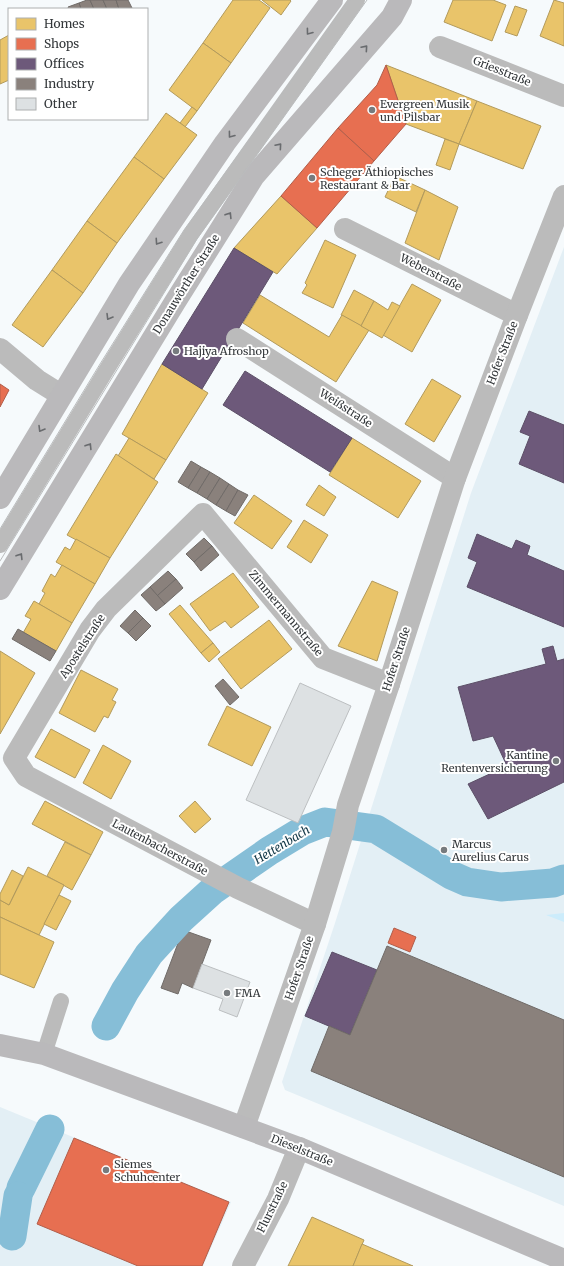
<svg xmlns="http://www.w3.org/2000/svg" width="564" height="1266" font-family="Merriweather,serif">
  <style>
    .built { fill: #e3eff5 }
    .green { fill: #ccecfb }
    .homes { fill: #e9c46a; stroke: #b29a5c }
    .shops { fill: #e76f51; stroke: #b15e4a }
    .offices { fill: #6d597a; stroke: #5c4f67 }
    .industry { fill: #8a817c; stroke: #706b68 }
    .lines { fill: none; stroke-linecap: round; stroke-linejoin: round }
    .canal { stroke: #86bed7; stroke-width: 29 }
    .building { fill: #dde1e3; stroke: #bcbfc1 }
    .lane { stroke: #bbb; stroke-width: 16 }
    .street { stroke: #bbb; stroke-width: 22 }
    .secondary { stroke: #bab9bb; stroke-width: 22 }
    .tram { stroke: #babcbd; stroke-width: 1 }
    .oneway { stroke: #696b6e }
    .poi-dot { fill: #777b7e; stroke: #fff; stroke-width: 1.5 }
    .labels { text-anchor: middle; stroke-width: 4; stroke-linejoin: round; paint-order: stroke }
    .street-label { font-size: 11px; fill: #33373a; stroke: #fff }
    .poi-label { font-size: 11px; fill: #33373a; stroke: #fff; text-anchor: start }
    .water-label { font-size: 12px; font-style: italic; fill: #123746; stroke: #fff }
  </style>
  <rect width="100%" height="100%" fill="#f6fafc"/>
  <!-- built -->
  <g class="built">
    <polygon points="564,247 564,1206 285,1090 282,1082 335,923 471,493"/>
    <polygon points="0,1107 231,1202 203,1266 0,1266"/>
  </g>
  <!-- green -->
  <polygon class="green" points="564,913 564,922 546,915"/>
  <!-- homes -->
  <g class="homes">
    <polygon points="233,0 259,0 270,8 231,63 203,43"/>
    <polygon points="262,0 290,0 291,1 281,15"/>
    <polygon points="453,0 493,0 506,5 492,41 444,22"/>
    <polygon points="554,0 564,3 564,46 540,36"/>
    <polygon points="515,6 527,10 517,36 505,32"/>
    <polygon points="9,35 9,80 0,84 0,40"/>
    <polygon points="203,43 231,63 197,111 169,90"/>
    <polygon points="386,65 477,101 459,144 406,124"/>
    <polygon points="477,101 541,126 523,169 459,144"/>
    <polygon points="192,107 197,111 185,127 180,123"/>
    <polygon points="166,113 197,135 164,179 134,157"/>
    <polygon points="445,139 459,144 450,170 436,165"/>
    <polygon points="134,157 164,179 117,243 87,221"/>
    <polygon points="395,176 425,190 416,212 385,197"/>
    <polygon points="425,190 458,207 439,260 405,243"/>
    <polygon points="281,196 317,228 277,274 234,248"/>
    <polygon points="87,221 117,243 83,293 52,270"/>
    <polygon points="325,240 356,255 333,308 302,293 307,285 305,283"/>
    <polygon points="52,270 83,293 43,347 12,325"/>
    <polygon points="412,284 441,300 412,352 383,335"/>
    <polygon points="354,290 374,301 361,326 341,315"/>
    <polygon points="260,295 329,337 342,315 369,330 336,382 243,323"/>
    <polygon points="374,301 388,310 392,302 400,306 382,338 361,326"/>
    <polygon points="162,364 208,393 166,460 122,434"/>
    <polygon points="432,379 461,396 434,442 405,424"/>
    <polygon points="129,438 166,460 154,479 118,456"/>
    <polygon points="352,438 421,481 398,518 329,475"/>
    <polygon points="116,454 158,482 110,558 67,535"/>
    <polygon points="319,485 336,497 324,516 306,505"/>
    <polygon points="254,495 292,521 272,549 234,523"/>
    <polygon points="304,520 328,535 311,563 287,547"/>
    <polygon points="76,539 110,558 95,584 56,562 65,547 70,550"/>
    <polygon points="62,565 95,584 72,623 39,604 45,593 42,591 51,574 55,577"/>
    <polygon points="233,573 259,607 231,628 225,621 210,631 190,604"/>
    <polygon points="372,581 398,592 377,661 338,646"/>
    <polygon points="34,601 72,623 56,651 23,633 31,619 25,616"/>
    <polygon points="180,605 213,643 201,653 169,614"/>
    <polygon points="269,620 292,649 241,689 218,659"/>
    <polygon points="213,643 220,652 209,662 201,653"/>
    <polygon points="0,651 35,673 0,734"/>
    <polygon points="81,670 118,689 112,700 116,702 108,718 104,716 95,732 59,713"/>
    <polygon points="227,706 271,727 252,766 208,745"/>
    <polygon points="51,729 90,750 75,778 35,757"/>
    <polygon points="103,745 131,761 111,799 83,783"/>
    <polygon points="45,801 103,832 91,855 32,824"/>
    <polygon points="195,801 211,819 195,833 179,816"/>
    <polygon points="65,842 91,855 72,890 47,876"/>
    <polygon points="28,867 64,885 39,935 0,917 0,900 9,905"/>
    <polygon points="12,870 23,876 9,905 0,900 0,894"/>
    <polygon points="59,895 71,901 56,930 44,924"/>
    <polygon points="0,917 54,942 34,988 0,974"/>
    <polygon points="312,1217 364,1240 353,1266 288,1266"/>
    <polygon points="362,1244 413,1266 353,1266"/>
  </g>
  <!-- shops -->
  <g class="shops">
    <polygon points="386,65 406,124 374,161 338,128 377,85"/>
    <polygon points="338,128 374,161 317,228 281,196"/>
    <polygon points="0,384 9,390 0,407"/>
    <polygon points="394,928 416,937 410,952 388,943"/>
    <polygon points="74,1138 229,1202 202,1266 138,1266 37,1224"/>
  </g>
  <!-- offices -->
  <g class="offices">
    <polygon points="234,248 273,272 202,389 162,364"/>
    <polygon points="245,371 352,438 330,472 223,405"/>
    <polygon points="529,411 564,425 564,483 519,464 530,436 520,432"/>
    <polygon points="477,534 512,549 516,540 530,546 527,555 564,571 564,627 467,587 477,562 468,558"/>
    <polygon points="553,646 557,661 564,659 564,782 488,819 468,784 507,766 493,736 473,741 458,687 546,664 542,649"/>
    <polygon points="332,952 377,970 350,1035 305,1016"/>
  </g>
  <!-- industry -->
  <g class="industry">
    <polygon points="87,0 90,0 94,9 81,9 79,3"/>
    <polygon points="90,0 103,0 107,9 94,9"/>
    <polygon points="103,0 116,0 119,9 107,9"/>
    <polygon points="116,0 128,0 132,8 119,9"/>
    <polygon points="79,3 81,9 69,9 68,7"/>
    <polygon points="191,461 201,467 188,488 178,482"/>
    <polygon points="201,467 210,472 197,493 188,488"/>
    <polygon points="210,472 220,478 207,499 197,493"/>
    <polygon points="220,478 229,484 216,505 207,499"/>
    <polygon points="229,484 238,490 226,511 216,505"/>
    <polygon points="238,490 248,495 235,516 226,511"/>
    <polygon points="204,538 212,546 194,562 186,554"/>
    <polygon points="212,546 219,555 201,571 194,562"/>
    <polygon points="168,571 176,579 157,596 150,587"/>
    <polygon points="176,579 183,588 165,604 157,596"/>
    <polygon points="150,587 165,604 156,611 141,595"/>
    <polygon points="135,610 143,618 128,633 120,626"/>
    <polygon points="143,618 151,626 136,641 128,633"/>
    <polygon points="18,629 56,651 50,661 12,639"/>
    <polygon points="223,679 239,697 230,705 215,686"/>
    <polygon points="183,930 211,940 193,988 182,983 178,994 161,988"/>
    <polygon points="387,946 564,1020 564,1177 311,1071 329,1026 350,1035"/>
  </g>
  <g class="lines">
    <!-- canal -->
    <g class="canal">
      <polyline points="106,1026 125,991 149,954 181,919 213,890 269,851 302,831 325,822 376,829 451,875 467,882 501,887 553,883 564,879"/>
      <polyline points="21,1188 50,1129"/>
      <polyline points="12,1236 18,1196"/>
    </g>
  </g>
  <!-- building -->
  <g class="building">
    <polygon points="300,683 351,706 298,823 246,800"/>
    <polygon points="202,964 250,982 237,1017 219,1010 223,999 193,988"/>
  </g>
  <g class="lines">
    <!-- lane -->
    <g class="lane">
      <polyline points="0,545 107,369 191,234 357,0"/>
      <polyline points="44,1054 61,1001"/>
    </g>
    <!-- street -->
    <g class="street">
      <polyline points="440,47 564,96"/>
      <polyline points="345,229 517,315"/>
      <polyline points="237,339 455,478"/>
      <polyline points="0,349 37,380 61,395"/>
      <polyline points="315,924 238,888 26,776 14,758 90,630 106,609 203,514 323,658 389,684"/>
      <polyline points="244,1127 315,924 343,832 348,805 389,684 455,478 517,315 564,196"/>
      <polyline points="243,1266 278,1199 299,1148"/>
    </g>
    <!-- secondary -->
    <g class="secondary">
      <polyline points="0,498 129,284 225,143 332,0"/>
      <polyline points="0,589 175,302 254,176 392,17 401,0"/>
      <polyline points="0,1045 44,1054 299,1148 564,1260"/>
    </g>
    <!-- tram -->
    <g class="tram">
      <polyline points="0,529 100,364 184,230 350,0"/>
      <polyline points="0,561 197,239 367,0"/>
    </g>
  </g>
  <!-- one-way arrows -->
  <defs><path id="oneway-chevron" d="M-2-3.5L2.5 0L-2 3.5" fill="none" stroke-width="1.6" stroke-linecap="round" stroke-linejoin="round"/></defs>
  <g class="oneway">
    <use href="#oneway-chevron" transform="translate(309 32) rotate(127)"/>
    <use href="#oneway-chevron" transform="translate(365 48) rotate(-49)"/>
    <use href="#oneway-chevron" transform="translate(231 135) rotate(127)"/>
    <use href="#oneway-chevron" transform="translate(279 146) rotate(-49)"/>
    <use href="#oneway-chevron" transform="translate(229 215) rotate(-58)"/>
    <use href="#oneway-chevron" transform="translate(158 242) rotate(124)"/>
    <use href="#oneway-chevron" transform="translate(109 317) rotate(121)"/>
    <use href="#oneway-chevron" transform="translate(41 429) rotate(121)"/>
    <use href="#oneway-chevron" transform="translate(89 446) rotate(-58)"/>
    <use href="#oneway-chevron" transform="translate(20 556) rotate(-58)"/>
  </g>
  <!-- markers -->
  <g class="poi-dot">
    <circle cx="372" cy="110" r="4"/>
    <circle cx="312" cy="178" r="4"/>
    <circle cx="176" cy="351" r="4"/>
    <circle cx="556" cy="761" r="4"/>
    <circle cx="444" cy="850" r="4"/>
    <circle cx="227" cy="993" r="4"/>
    <circle cx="106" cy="1170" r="4"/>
  </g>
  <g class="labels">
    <!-- street labels -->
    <g class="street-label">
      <text transform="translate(502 71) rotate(22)" y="4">Griesstraße</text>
      <text transform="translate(431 272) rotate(27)" y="4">Weberstraße</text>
      <text transform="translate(186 284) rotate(-58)" y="4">Donauwörther Straße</text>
      <text transform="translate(502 353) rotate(-69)" y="4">Hofer Straße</text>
      <text transform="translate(346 408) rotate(33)" y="4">Weißstraße</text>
      <text transform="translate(286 613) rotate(50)" y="4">Zimmermannstraße</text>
      <text transform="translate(82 646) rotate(-57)" y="4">Apostelstraße</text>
      <text transform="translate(396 659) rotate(-72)" y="4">Hofer Straße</text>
      <text transform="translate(160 847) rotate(28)" y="4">Lautenbacherstraße</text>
      <text transform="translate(299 968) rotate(-71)" y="4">Hofer Straße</text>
      <text transform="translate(302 1150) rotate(22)" y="4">Dieselstraße</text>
      <text transform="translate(272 1207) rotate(-64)" y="4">Flurstraße</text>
    </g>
    <!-- poi labels -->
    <g class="poi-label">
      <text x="380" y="108">Evergreen Musik<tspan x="380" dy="13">und Pilsbar</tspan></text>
      <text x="320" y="176">Scheger Äthiopisches<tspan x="320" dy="13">Restaurant &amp; Bar</tspan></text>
      <text x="184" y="355">Hajiya Afroshop</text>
      <text x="548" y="759" text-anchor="end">Kantine<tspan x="548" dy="13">Rentenversicherung</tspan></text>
      <text x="452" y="848">Marcus<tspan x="452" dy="13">Aurelius Carus</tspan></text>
      <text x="235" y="997">FMA</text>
      <text x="114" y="1168">Siemes<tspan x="114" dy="13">Schuhcenter</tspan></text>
    </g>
    <!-- water labels -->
    <g class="water-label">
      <text transform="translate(282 845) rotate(-31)" y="4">Hettenbach</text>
    </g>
  </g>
  <!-- legend -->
  <rect x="8" y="8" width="140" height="112" fill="#ffffff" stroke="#adafb0"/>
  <rect x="16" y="18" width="20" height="12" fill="#e9c46a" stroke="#adafb0"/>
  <text x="44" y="28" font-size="12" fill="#33373a">Homes</text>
  <rect x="16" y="38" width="20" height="12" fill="#e76f51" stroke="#adafb0"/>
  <text x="44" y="48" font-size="12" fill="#33373a">Shops</text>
  <rect x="16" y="58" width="20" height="12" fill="#6d597a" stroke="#adafb0"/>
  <text x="44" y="68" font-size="12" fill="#33373a">Offices</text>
  <rect x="16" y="78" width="20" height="12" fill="#8a817c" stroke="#adafb0"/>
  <text x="44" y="88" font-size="12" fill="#33373a">Industry</text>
  <rect x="16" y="98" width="20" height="12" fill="#dde1e3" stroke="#adafb0"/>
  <text x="44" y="108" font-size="12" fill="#33373a">Other</text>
</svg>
